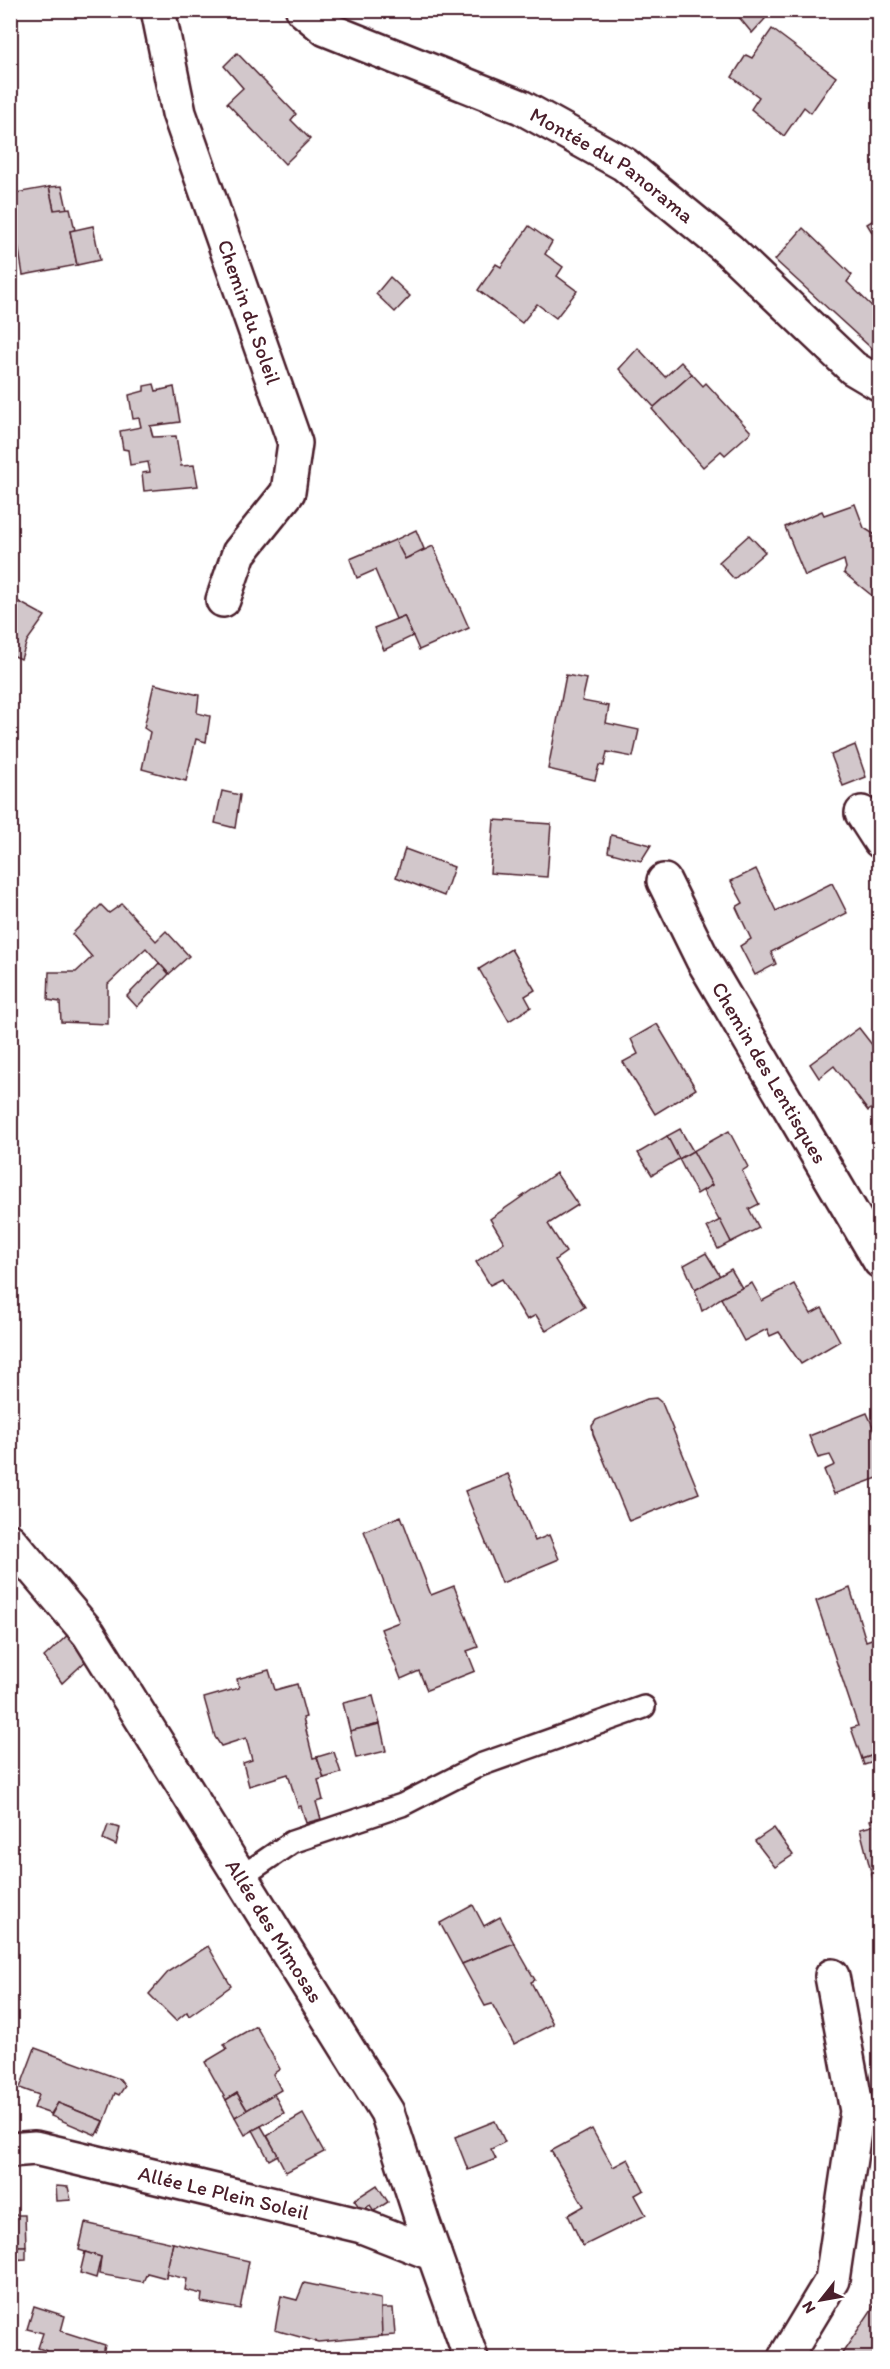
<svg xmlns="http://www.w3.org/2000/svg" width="890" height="2369" font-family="Itim,sans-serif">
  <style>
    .building { fill: #d2c7cb; stroke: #4a1f2b; stroke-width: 1.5 }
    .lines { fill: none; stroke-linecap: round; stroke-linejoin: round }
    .lane-casing { stroke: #4a1f2b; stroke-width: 26 }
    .street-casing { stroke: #4a1f2b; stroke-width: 38 }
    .lane { stroke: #fff; stroke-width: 21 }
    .street { stroke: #fff; stroke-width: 33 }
    .labels { text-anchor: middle; stroke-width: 4.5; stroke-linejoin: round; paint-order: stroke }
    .street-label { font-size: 21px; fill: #4a1f2b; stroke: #fff }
  </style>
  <rect width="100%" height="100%" fill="#fff"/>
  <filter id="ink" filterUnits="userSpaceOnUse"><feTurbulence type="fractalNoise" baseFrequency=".0167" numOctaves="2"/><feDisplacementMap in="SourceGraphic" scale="12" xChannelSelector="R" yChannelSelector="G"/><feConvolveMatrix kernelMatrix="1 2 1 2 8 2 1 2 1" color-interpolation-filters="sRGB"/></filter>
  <g filter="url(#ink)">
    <!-- building -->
    <g class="building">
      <polygon points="733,10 759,10 765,19 752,33"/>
      <polygon points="772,29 836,77 811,113 804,107 784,136 751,109 759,97 732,77 746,55 752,58"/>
      <polygon points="237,53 296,114 291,120 310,139 285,164 227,103 243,88 224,66"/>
      <polygon points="62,186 67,209 54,210 49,187"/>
      <polygon points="49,187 54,210 70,208 75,230 70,231 77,265 23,275 10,194"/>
      <polygon points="880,216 880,245 867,224"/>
      <polygon points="93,226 100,260 77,265 70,231"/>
      <polygon points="529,226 552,242 545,254 563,267 557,276 577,291 556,318 537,304 522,323 478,290 496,264 501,267"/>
      <polygon points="803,228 852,275 847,282 880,314 880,356 775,260"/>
      <polygon points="390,277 410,296 395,312 376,294"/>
      <polygon points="638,348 665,377 681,362 692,374 654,407 619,369"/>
      <polygon points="692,374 703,386 706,383 751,432 725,455 721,451 703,467 652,409"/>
      <polygon points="154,384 156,391 174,387 180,422 150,426 153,437 176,436 181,466 194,465 198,486 144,491 142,473 150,472 148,462 130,465 128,450 123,449 120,431 141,427 139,418 133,419 129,395 144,391 144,386"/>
      <polygon points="855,504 864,528 880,538 880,602 844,573 846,568 844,560 805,576 785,527 822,511 824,515"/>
      <polygon points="416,530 424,549 405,559 395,540"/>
      <polygon points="749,535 765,552 734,579 719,562"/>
      <polygon points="395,540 405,559 433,546 469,628 419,650 404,616 396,619 375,570 357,578 350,559"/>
      <polygon points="10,597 45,616 27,641 21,659 10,654"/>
      <polygon points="404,616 413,636 384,650 374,628"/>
      <polygon points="566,675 587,679 582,701 609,706 606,723 639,730 633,757 607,752 604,766 599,765 595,780 548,769"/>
      <polygon points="154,684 199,695 197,713 210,716 206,742 196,739 186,781 142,769 150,732 144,728"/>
      <polygon points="855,745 866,777 843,786 831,755"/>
      <polygon points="222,791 240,795 235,828 215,823"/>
      <polygon points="494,820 551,824 547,877 490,873"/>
      <polygon points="611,835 651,845 641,861 608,852"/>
      <polygon points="405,849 454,867 444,896 396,877"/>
      <polygon points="756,869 776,911 832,883 847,913 771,952 776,964 755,975 740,946 751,939 736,907 743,903 731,881"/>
      <polygon points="122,904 156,941 166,931 189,956 169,974 146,948 108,984 108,1024 61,1022 60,1002 48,1000 49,972 76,972 92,957 72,934 101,905 109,913"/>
      <polygon points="511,949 535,990 525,996 531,1007 509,1021 479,969"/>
      <polygon points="159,963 169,974 137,1007 127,996"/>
      <polygon points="657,1024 696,1089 655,1114 623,1062 638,1054 631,1039"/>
      <polygon points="859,1028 880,1055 880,1103 868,1111 834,1066 819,1078 810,1064"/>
      <polygon points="680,1129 693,1151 679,1159 667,1136"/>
      <polygon points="729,1131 748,1167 742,1171 759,1204 749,1209 759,1228 731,1242 703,1191 712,1185 693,1151"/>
      <polygon points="667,1136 679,1159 652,1175 638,1153"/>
      <polygon points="693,1151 712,1185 697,1194 679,1159"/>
      <polygon points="880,1157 880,1173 874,1159"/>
      <polygon points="556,1173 578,1205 548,1224 566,1252 555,1260 585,1307 546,1331 536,1315 527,1320 502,1279 490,1285 476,1262 504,1242 490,1219"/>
      <polygon points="720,1220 731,1242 718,1249 707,1227"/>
      <polygon points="706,1253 720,1276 695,1290 684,1265"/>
      <polygon points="731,1269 742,1288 721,1298 702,1311 695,1290"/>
      <polygon points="752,1283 762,1301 794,1284 811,1314 822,1308 840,1341 801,1364 779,1332 770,1336 767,1329 744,1341 721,1298"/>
      <polygon points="656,1398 662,1403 699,1493 629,1521 593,1434 592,1426 596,1420 647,1399"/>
      <polygon points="867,1413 875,1431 880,1429 880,1477 834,1494 824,1470 835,1465 830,1455 818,1458 809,1436"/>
      <polygon points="508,1474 535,1541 549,1535 559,1559 502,1583 465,1491"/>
      <polygon points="401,1516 431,1595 454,1586 478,1647 467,1651 475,1671 427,1690 419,1671 401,1679 381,1629 399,1622 364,1531"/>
      <polygon points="850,1588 866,1641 880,1636 880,1753 862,1759 851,1728 858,1726 816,1601"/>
      <polygon points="70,1633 88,1659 62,1683 44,1657"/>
      <polygon points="269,1670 275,1690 297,1684 306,1717 303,1718 313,1758 317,1757 324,1778 318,1780 323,1800 316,1802 321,1819 306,1823 301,1806 298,1807 288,1774 249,1786 243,1763 252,1760 246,1738 221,1746 215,1737 204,1698 239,1688 237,1679"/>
      <polygon points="373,1696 380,1724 350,1731 343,1703"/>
      <polygon points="380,1724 386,1751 356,1758 350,1731"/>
      <polygon points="334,1752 341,1773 324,1778 317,1757"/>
      <polygon points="880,1753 880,1760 864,1765 862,1759"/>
      <polygon points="880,1817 880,1907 860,1829 872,1826 870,1820"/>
      <polygon points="108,1825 120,1828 116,1845 103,1839"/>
      <polygon points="774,1828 793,1855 775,1867 755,1841"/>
      <polygon points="473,1905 484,1926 500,1917 514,1943 462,1964 440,1923"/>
      <polygon points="514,1943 535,1980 531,1982 553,2024 514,2044 492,2004 485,2006 462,1964"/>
      <polygon points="208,1946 231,1986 189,2016 187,2012 176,2021 149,1994 169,1971"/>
      <polygon points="256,2026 280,2069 273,2074 281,2090 247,2110 237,2093 226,2100 205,2062 227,2049 224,2044"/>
      <polygon points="35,2048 120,2079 125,2086 119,2095 115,2093 100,2133 98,2132 103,2121 58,2103 51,2114 34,2108 39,2095 20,2088"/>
      <polygon points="237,2093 247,2110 235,2117 226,2100"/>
      <polygon points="274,2094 284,2113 245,2135 235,2117"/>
      <polygon points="58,2103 103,2121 96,2135 51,2116"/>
      <polygon points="303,2114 324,2152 286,2172 267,2135"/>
      <polygon points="495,2121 505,2142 491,2149 496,2159 468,2170 455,2137"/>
      <polygon points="261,2126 278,2155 269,2160 253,2130"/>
      <polygon points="592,2129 613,2167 628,2159 644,2190 635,2195 646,2215 583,2246 568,2215 584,2206 551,2151"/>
      <polygon points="377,2185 388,2202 374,2211 370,2205 362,2211 354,2200"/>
      <polygon points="56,2186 68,2187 71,2200 57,2201"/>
      <polygon points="10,2215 25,2215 26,2246 10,2246"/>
      <polygon points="85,2223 173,2243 166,2278 147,2273 143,2282 99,2274 101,2257 79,2250"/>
      <polygon points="173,2243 249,2261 240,2309 201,2302 202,2294 185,2290 187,2279 166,2274"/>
      <polygon points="10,2246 26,2246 26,2259 10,2260"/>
      <polygon points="85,2252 101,2257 96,2278 80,2273"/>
      <polygon points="304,2283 381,2299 382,2336 318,2342 275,2330 281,2296 297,2300"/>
      <polygon points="876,2303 880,2306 880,2358 839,2358"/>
      <polygon points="34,2306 65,2316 61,2331 105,2345 102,2358 45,2358 47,2351 38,2348 43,2333 27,2329"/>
      <polygon points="381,2308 393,2308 395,2335 382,2336"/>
    </g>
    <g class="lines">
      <!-- lane casing -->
      <g class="lane-casing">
        <polyline id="lane" points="241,1877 292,1842 402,1805 480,1765 644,1707"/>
      </g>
      <!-- street casing -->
      <g class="street-casing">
        <g id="street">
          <path id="s1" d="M158,10L179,113L295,443L288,492L239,553L223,600"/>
          <path id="s2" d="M303,10L326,29L521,107L624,164L729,250L853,368L880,384"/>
          <polyline points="862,813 880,841"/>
          <path id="s3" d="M664,881L703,960L880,1261"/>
          <path id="s4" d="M10,1541L89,1634L387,2112L423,2223L471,2358"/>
          <path id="s5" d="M10,2150L35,2148L362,2226L434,2254"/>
          <polyline points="785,2358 832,2280 857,2111 832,1976"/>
        </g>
      </g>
      <!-- lane -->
      <use href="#lane" class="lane"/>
      <!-- street -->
      <use href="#street" class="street"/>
    </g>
  </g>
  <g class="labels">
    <!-- street labels -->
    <g class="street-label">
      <text dy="7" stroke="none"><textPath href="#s2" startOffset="348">Montée du Panorama</textPath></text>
      <text dy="7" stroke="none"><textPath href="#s1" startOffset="316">Chemin du Soleil</textPath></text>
      <text dy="7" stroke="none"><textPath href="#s3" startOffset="219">Chemin des Lentisques</textPath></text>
      <text dy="7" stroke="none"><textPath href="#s4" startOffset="472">Allée des Mimosas</textPath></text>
      <text dy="7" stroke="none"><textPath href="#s5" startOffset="219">Allée Le Plein Soleil</textPath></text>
    </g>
  </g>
  <!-- margin -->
  <rect width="890" height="2369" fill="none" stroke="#fff" stroke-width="36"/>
  <rect x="18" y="18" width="854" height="2333" fill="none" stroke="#4a1f2b" stroke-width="2" filter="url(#ink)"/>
  <!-- north arrow -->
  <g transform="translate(821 2300) rotate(239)" stroke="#ffffff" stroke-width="4.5" paint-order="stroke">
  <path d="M0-4.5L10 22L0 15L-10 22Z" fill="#4a1f2b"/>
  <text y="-9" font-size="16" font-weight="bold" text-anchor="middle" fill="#4a1f2b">N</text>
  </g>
</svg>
